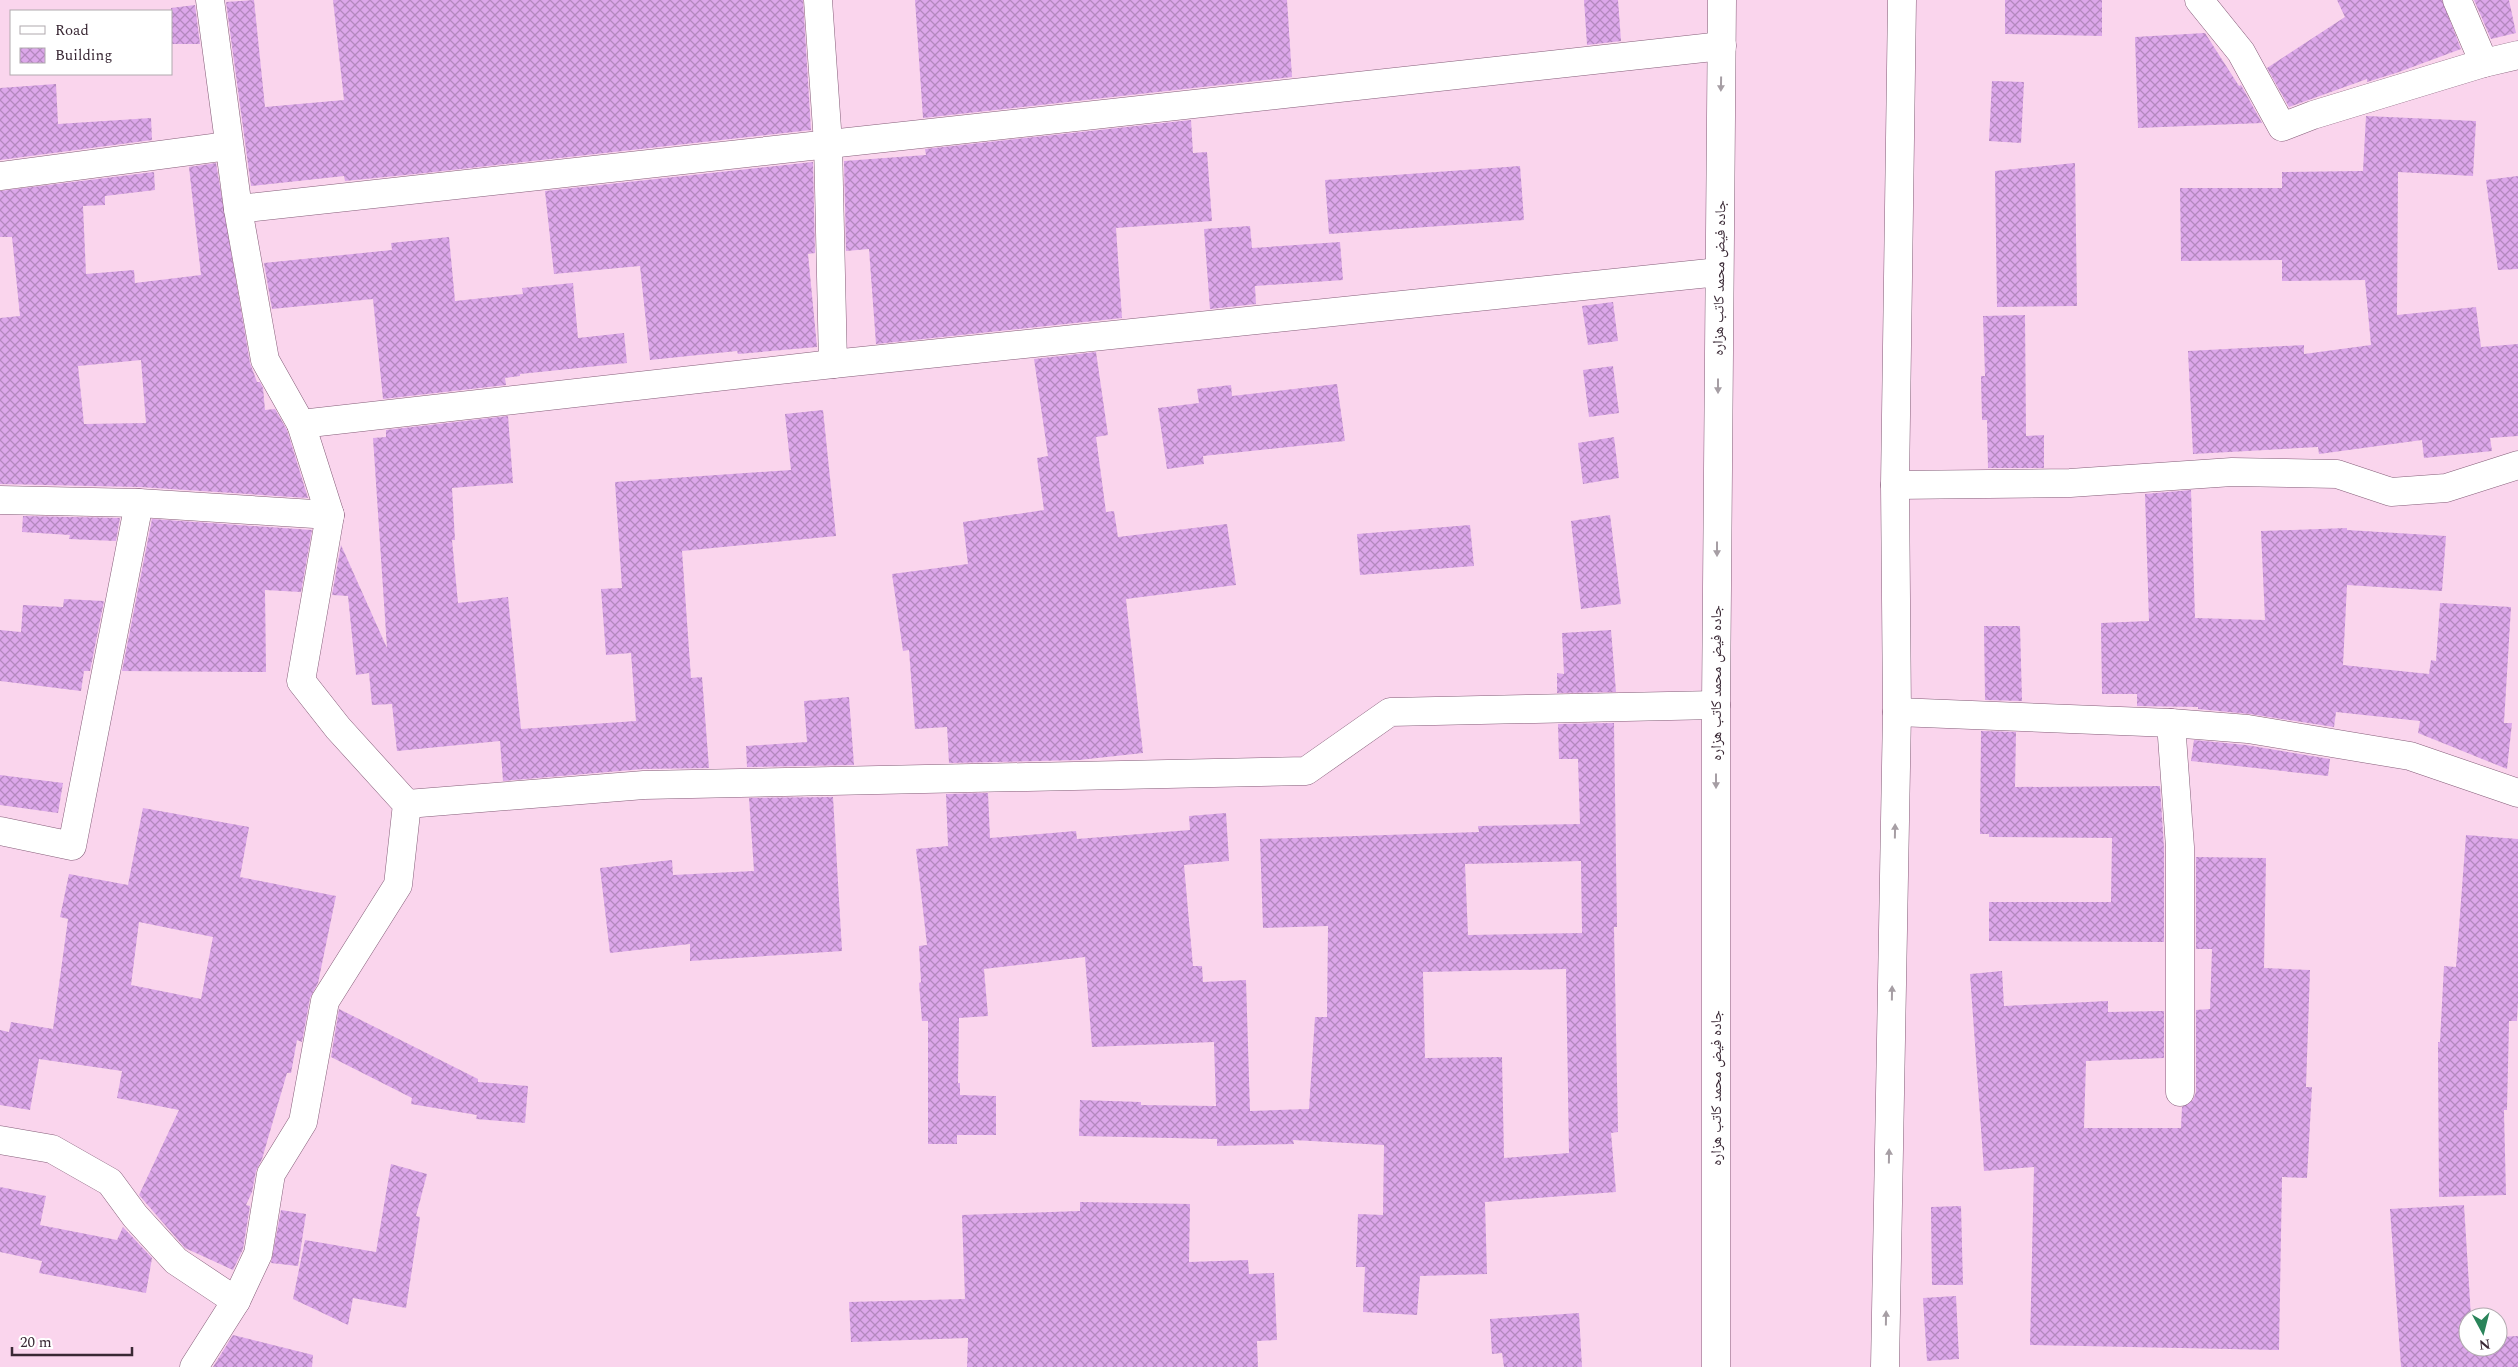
<svg xmlns="http://www.w3.org/2000/svg" width="2518" height="1367" font-family="Spectral,'Noto Naskh Arabic',serif">
  <style>
    .building { fill: url(#building-cross-hatch); fill-rule: evenodd }
    .lines { fill: none; stroke-linecap: round; stroke-linejoin: round }
    .minor-casing { stroke: #845d78; stroke-width: 29 }
    .major-casing { stroke: #845d78; stroke-width: 29 }
    .minor { stroke: #fff; stroke-width: 28 }
    .major { stroke: #fff; stroke-width: 28 }
    .oneway { fill: #a69ea4 }
    .labels { text-anchor: middle; stroke-width: 4; stroke-linejoin: round; paint-order: stroke }
    .street-label { font-size: 15px; fill: #392834; stroke: #fff }
  </style>
  <defs>
    <pattern id="building-cross-hatch" width="8" height="8" patternUnits="userSpaceOnUse" patternTransform="scale(1.25)"><rect width="8" height="8" fill="#dca7ea"/><path d="M0 0l8 8M0 8l8-8" fill="none" stroke="#b388be"/></pattern>
  </defs>
  <rect width="100%" height="100%" fill="#fad5ed"/>
  <!-- building -->
  <g class="building">
    <polygon points="254,0 265,107 344,100 333,0 803,0 811,130 425,173 345,181 344,176 251,186 226,2"/>
    <polygon points="915,0 1287,0 1292,77 923,118"/>
    <polygon points="1584,0 1618,0 1621,41 1587,45"/>
    <polygon points="2005,0 2102,0 2102,36 2005,34"/>
    <polygon points="2337,0 2442,0 2461,49 2399,72 2367,82 2367,79 2289,107 2267,68 2345,17"/>
    <polygon points="2474,0 2509,0 2516,33 2491,39"/>
    <polygon points="195,5 200,44 171,44 171,8"/>
    <polygon points="2205,33 2239,86 2241,85 2262,123 2138,128 2135,37"/>
    <polygon points="1992,81 2024,82 2021,143 1989,141"/>
    <polygon points="56,84 58,124 151,118 152,140 0,160 0,88"/>
    <polygon points="2366,116 2476,121 2473,176 2398,172 2397,315 2476,307 2481,347 2518,344 2518,436 2490,438 2492,451 2424,458 2422,440 2319,454 2318,447 2193,454 2188,351 2304,345 2304,354 2371,345 2365,280 2282,281 2282,260 2181,261 2180,188 2282,188 2282,172 2363,171"/>
    <polygon points="1191,120 1193,153 1207,152 1212,221 1116,228 1122,318 876,344 869,249 846,251 844,161 926,155 925,149"/>
    <polygon points="813,162 815,253 808,254 817,347 738,354 737,351 650,360 640,266 554,274 545,191"/>
    <path d="M216,163L250,363L257,382H260L263,388L265,410L275,409L287,430L308,498L140,487L0,484V318L20,316L12,237H0V191L154,172L155,190L105,196V205L83,206L86,274L134,270L135,283L201,275L189,167ZM141,360L146,423L84,424L78,366Z"/>
    <polygon points="2075,163 2077,306 1997,307 1995,171"/>
    <polygon points="1520,166 1524,220 1329,234 1325,180"/>
    <polygon points="2518,176 2518,269 2498,270 2486,180"/>
    <polygon points="1250,226 1252,248 1340,242 1343,280 1255,286 1256,304 1210,309 1204,229"/>
    <polygon points="449,237 455,301 523,294 522,288 573,283 578,338 624,333 627,363 520,374 520,376 505,378 506,385 383,399 373,299 272,309 264,263 392,250 391,243"/>
    <polygon points="1613,302 1618,341 1588,345 1582,306"/>
    <polygon points="2025,315 2026,436 2044,435 2044,468 1988,468 1987,420 1982,420 1981,376 1985,376 1983,316"/>
    <polygon points="1096,352 1108,435 1096,437 1106,512 1114,511 1118,537 1227,524 1236,585 1126,599 1143,753 1079,760 949,763 947,727 915,729 909,650 903,651 892,574 968,564 963,522 1044,510 1037,458 1048,456 1034,359"/>
    <polygon points="1613,366 1619,413 1589,417 1583,370"/>
    <polygon points="1337,384 1345,441 1203,456 1204,464 1167,469 1158,408 1199,403 1197,389 1231,385 1232,396"/>
    <polygon points="823,410 836,536 682,551 691,678 702,677 709,768 643,769 503,781 500,741 397,751 392,704 372,705 369,673 356,675 348,596 332,595 341,545 387,648 373,438 386,437 386,430 508,416 513,483 452,488 455,540 452,540 458,603 508,597 521,729 636,721 631,653 606,655 601,589 622,588 615,482 791,470 785,414"/>
    <polygon points="1614,437 1619,478 1583,484 1578,443"/>
    <polygon points="2191,490 2195,618 2265,620 2261,531 2347,528 2347,530 2446,536 2442,591 2347,585 2343,665 2429,674 2431,660 2436,661 2440,603 2511,607 2504,723 2512,723 2507,769 2418,733 2420,721 2336,712 2334,727 2250,714 2198,709 2198,707 2137,706 2137,694 2102,694 2101,623 2149,621 2145,494"/>
    <polygon points="1610,515 1621,604 1581,609 1571,521"/>
    <polygon points="23,516 120,518 116,541 69,539 70,535 22,532"/>
    <polygon points="152,519 312,530 301,592 265,590 266,672 122,671"/>
    <polygon points="1470,525 1474,566 1360,575 1357,534"/>
    <polygon points="64,599 104,601 90,671 84,671 81,691 0,681 0,630 21,632 23,605 63,607"/>
    <polygon points="1984,626 2020,626 2022,701 1985,700"/>
    <polygon points="1611,630 1616,692 1557,693 1557,673 1564,674 1562,633"/>
    <polygon points="849,697 854,765 747,767 746,746 807,742 804,701"/>
    <path d="M1614,723L1617,927H1614L1618,1132L1611,1133L1616,1192L1485,1202L1487,1274L1420,1276L1417,1315L1363,1312L1365,1267H1356L1358,1214L1383,1215L1384,1145L1293,1140L1294,1144L1217,1146V1139L1079,1136L1080,1100L1141,1102V1105L1216,1106L1214,1042L1092,1047L1085,957L984,969L988,1016L959,1018L958,1083H960V1095L996,1096V1135H957V1144H928V1021H922L919,983L921,982L919,946L927,945L916,849L948,846L946,794L988,793L990,838L1076,831L1077,839L1190,830L1189,816L1226,813L1229,861L1184,865L1193,966H1202L1203,982L1246,980L1250,1111L1309,1109L1315,1017H1327L1328,926L1263,928L1260,839L1479,832L1478,826L1580,824L1578,759H1559L1558,724ZM1581,861L1582,933L1468,935L1465,864ZM1566,969L1569,1153L1504,1158L1502,1057L1425,1058L1423,972Z"/>
    <polygon points="1981,731 2016,732 2015,787 2160,786 2164,848 2164,942 1989,941 1989,902 2111,902 2112,838 1989,837 1989,834 1980,834"/>
    <polygon points="2194,740 2246,745 2330,759 2328,776 2191,761"/>
    <polygon points="0,775 63,783 58,813 0,805"/>
    <polygon points="833,797 842,951 690,961 690,944 610,953 600,868 672,860 673,875 754,871 749,798"/>
    <path d="M143,808L249,827L240,877L336,896L318,983L310,998L302,1042L297,1040L291,1073H287L262,1159L256,1171L252,1192L246,1205L250,1206L243,1249L233,1270L185,1248L139,1195L179,1110L117,1098L122,1071L39,1059L30,1110L0,1105V1030L9,1032L11,1022L53,1029L68,919L60,917L69,874L128,885ZM139,922L213,937L201,999L131,985Z"/>
    <polygon points="2466,835 2518,839 2518,1002 2517,1021 2509,1021 2507,1110 2504,1110 2506,1195 2439,1197 2438,1042 2440,1042 2444,966 2456,967"/>
    <polygon points="2196,857 2266,858 2264,968 2310,970 2306,1087 2312,1087 2307,1178 2282,1177 2279,1350 2030,1345 2034,1167 1984,1171 1970,974 2002,971 2004,1006 2108,1001 2108,1012 2164,1011 2164,1058 2086,1061 2084,1128 2181,1128 2182,1107 2193,1100 2196,1092 2196,1010 2210,1009 2212,949 2196,949"/>
    <polygon points="339,1009 478,1079 478,1082 528,1086 525,1123 476,1119 477,1115 411,1104 412,1098 331,1057"/>
    <polygon points="391,1164 427,1174 416,1216 420,1217 406,1308 353,1298 348,1325 293,1299 305,1240 376,1252"/>
    <polygon points="0,1187 46,1196 40,1225 117,1240 123,1227 152,1258 146,1293 39,1273 42,1261 0,1252"/>
    <polygon points="1080,1202 1190,1204 1189,1262 1248,1260 1249,1274 1274,1273 1277,1340 1257,1341 1258,1367 967,1367 968,1338 851,1342 849,1302 965,1299 962,1215 1080,1211"/>
    <polygon points="2464,1205 2471,1317 2468,1317 2468,1347 2498,1347 2498,1337 2518,1336 2518,1367 2401,1367 2390,1209"/>
    <polygon points="1961,1206 1963,1285 1932,1285 1931,1207"/>
    <polygon points="281,1210 306,1214 298,1266 271,1263"/>
    <polygon points="1956,1296 1959,1359 1927,1361 1923,1298"/>
    <polygon points="1579,1313 1582,1367 1504,1367 1502,1353 1492,1354 1490,1319"/>
    <polygon points="233,1335 313,1355 312,1367 213,1367"/>
  </g>
  <g class="lines">
    <!-- minor casing -->
    <g class="minor-casing">
      <g id="minor">
        <polyline points="818,0 828,143 833,364"/>
        <polyline points="2199,0 2241,52 2282,127 2313,115 2484,63 2518,55"/>
        <polyline points="2457,0 2484,63"/>
        <polyline points="0,176 228,146"/>
        <polyline points="238,209 1722,46"/>
        <polyline points="301,424 833,364 1719,272"/>
        <polyline points="1895,485 2070,483 2232,472 2337,474 2391,492 2446,488 2518,465"/>
        <polyline points="0,500 139,503 330,515"/>
        <polyline points="1897,712 2171,723 2248,729 2410,756 2518,793"/>
        <polyline points="2171,723 2180,847 2180,1092"/>
        <polyline points="407,804 644,785 1306,771 1390,712 1716,705"/>
        <polyline points="0,831 72,846 139,503"/>
        <polyline points="0,1140 52,1149 110,1182 135,1216 176,1261 236,1301"/>
        <polyline points="194,1367 236,1301 258,1254 271,1174 303,1122 325,1001 398,885 407,804 338,728 301,681 330,515 301,424 265,360 238,209 210,0"/>
      </g>
    </g>
    <!-- major casing -->
    <g class="major-casing">
      <g id="major">
        <polyline points="1716,1367 1716,705 1722,0"/>
        <polyline points="1885,1367 1897,712 1895,485 1902,0"/>
      </g>
    </g>
    <!-- minor -->
    <use href="#minor" class="minor"/>
    <!-- major -->
    <use href="#major" class="major"/>
  </g>
  <!-- one-way arrows -->
  <defs><path id="oneway-solid" d="M-6-.8H1V-3.2L6.5 0L1 3.2V.8H-6Z" transform="scale(1.25)"/></defs>
  <g class="oneway">
    <use href="#oneway-solid" transform="translate(1721 84) rotate(91)"/>
    <use href="#oneway-solid" transform="translate(1718 386) rotate(90)"/>
    <use href="#oneway-solid" transform="translate(1717 549) rotate(90)"/>
    <use href="#oneway-solid" transform="translate(1716 781) rotate(90)"/>
    <use href="#oneway-solid" transform="translate(1895 831) rotate(-89)"/>
    <use href="#oneway-solid" transform="translate(1892 993) rotate(-89)"/>
    <use href="#oneway-solid" transform="translate(1889 1156) rotate(-89)"/>
    <use href="#oneway-solid" transform="translate(1886 1318) rotate(-89)"/>
  </g>
  <g class="labels">
    <!-- street labels -->
    <g class="street-label">
      <text transform="translate(1719 278) rotate(-89)" y="5">جاده فیض محمد کاتب هزاره</text>
      <text transform="translate(1716 683) rotate(-90)" y="5">جاده فیض محمد کاتب هزاره</text>
      <text transform="translate(1716 1088) rotate(-90)" y="5">جاده فیض محمد کاتب هزاره</text>
    </g>
  </g>
  <!-- legend -->
  <rect x="10" y="10" width="162" height="65" fill="#ffffff" stroke="#b0a9ae"/>
  <rect x="20" y="26" width="25" height="8" fill="#ffffff" stroke="#b0a9ae"/>
  <text x="55" y="35" font-size="15" fill="#392834">Road</text>
  <rect x="20" y="48" width="25" height="15" fill="url(#building-cross-hatch)" stroke="#b0a9ae"/>
  <text x="55" y="60" font-size="15" fill="#392834">Building</text>
  <!-- north arrow -->
  <g transform="translate(2483 1332) rotate(173)"><circle r="24" fill="#ffffff" stroke="#b0a9ae"/>
  <path d="M0-4L9 19L0 12L-9 19Z" fill="#2a845a"/>
  <text y="-8" font-size="14" font-weight="bold" text-anchor="middle" fill="#392834">N</text>
  </g>
  <!-- scale -->
  <path d="M12 1347v8h120v-8" fill="none" stroke="#392834" stroke-width="2.5"/>
  <text x="20" y="1347" font-size="15" fill="#392834" stroke="#ffffff" stroke-width="4" paint-order="stroke">20 m</text>
</svg>
